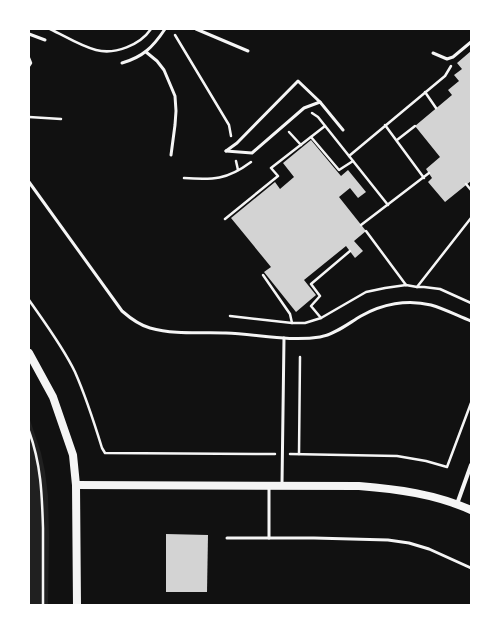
<svg xmlns="http://www.w3.org/2000/svg" width="500" height="634" font-family="'Exo 2',sans-serif">
  <style>
    .green { fill: #202020 }
    .building { fill: #d3d3d3 }
    .lines { fill: none; stroke-linecap: round; stroke-linejoin: round }
    .path { stroke: #f5f5f5; stroke-width: 2.5 }
    .service { stroke: #f5f5f5; stroke-width: 3 }
    .minor { stroke: #f5f5f5; stroke-width: 4 }
    .secondary { stroke: #f5f5f5; stroke-width: 8 }
  </style>
  <rect width="100%" height="100%" fill="#111"/>
  <!-- green -->
  <polygon class="green" points="29,417 41,453 45,472 48,496 49,537 48,605 29,605"/>
  <!-- building -->
  <g class="building">
    <polygon points="471,51 471,181 445,202 428,182 432,178 426,169 440,157 415,126 452,95 448,90 459,81 454,75 462,69 457,63"/>
    <polygon points="311,140 341,176 348,170 366,192 358,198 350,188 339,197 366,231 354,241 363,251 355,258 346,246 304,280 316,295 296,312 264,272 271,267 231,218 275,182 280,189 294,177 283,163"/>
    <polygon points="166,534 208,535 207,592 166,592"/>
  </g>
  <g class="lines">
    <!-- path -->
    <g class="path">
      <path d="M50,29C65,36 80,46 96,50C115,55 140,45 151,29"/>
      <polyline points="175,35 229,125 231,136"/>
      <polyline points="29,58 31,63 29,66"/>
      <polyline points="425,92 436,108"/>
      <polyline points="312,113 318,117 388,205"/>
      <polyline points="29,117 61,119"/>
      <polyline points="385,125 424,178"/>
      <polyline points="289,132 301,145"/>
      <polyline points="311,137 339,170 353,161"/>
      <polyline points="397,140 415,126"/>
      <polyline points="349,156 445,76 451,66"/>
      <polyline points="236,161 238,170"/>
      <path d="M184,178C213,180 227,180 251,162"/>
      <polyline points="466,184 471,190"/>
      <polyline points="225,219 278,176 271,168 325,126"/>
      <polyline points="361,225 429,173"/>
      <polyline points="366,231 406,285"/>
      <polyline points="263,275 290,314 292,323"/>
      <polyline points="417,287 471,218"/>
      <path d="M29,300C45,323 63,347 75,372C86,397 94,422 102,448L105,453L275,454"/>
      <polyline points="230,316 292,323 305,323 321,318 366,292 385,288 406,285 417,287 424,287 440,289 471,303"/>
      <polyline points="321,318 311,306 320,296 311,284 350,251"/>
      <path d="M29,431C41,464 42,494 43,528C43,554 43,579 43,605"/>
      <polyline points="290,454 397,456 426,461 447,467 471,403"/>
      <polyline points="299,454 300,357"/>
    </g>
    <!-- service -->
    <g class="service">
      <polyline points="196,29 248,51"/>
      <polyline points="29,34 45,40"/>
      <polyline points="146,52 157,61 164,70 175,96 176,111 175,125 171,155"/>
      <polyline points="433,53 447,59 453,57 471,42"/>
      <path d="M122,63C143,57 153,47 165,29"/>
      <polyline points="226,151 237,143 298,81 320,102 343,130"/>
      <polyline points="226,151 252,153 304,108 320,102"/>
      <path d="M29,182L122,311C130,318 139,325 150,328C175,335 200,332 226,333C257,334 289,342 320,337C334,335 349,323 361,316C382,304 407,299 431,305C445,309 458,316 471,321"/>
      <polyline points="282,484 284,338"/>
      <polyline points="227,538 314,538 388,540 409,543 429,549 471,568"/>
      <polyline points="269,538 269,486"/>
    </g>
    <!-- minor -->
    <polyline class="minor" points="457,504 471,465"/>
    <!-- secondary -->
    <g class="secondary">
      <polyline points="29,353 53,397 73,455 76,485 77,605"/>
      <path d="M76,485L359,486C397,489 435,494 471,510"/>
    </g>
  </g>
  <!-- border -->
  <rect width="500" height="634" fill="none" stroke="#ffffff" stroke-width="60"/>
</svg>
